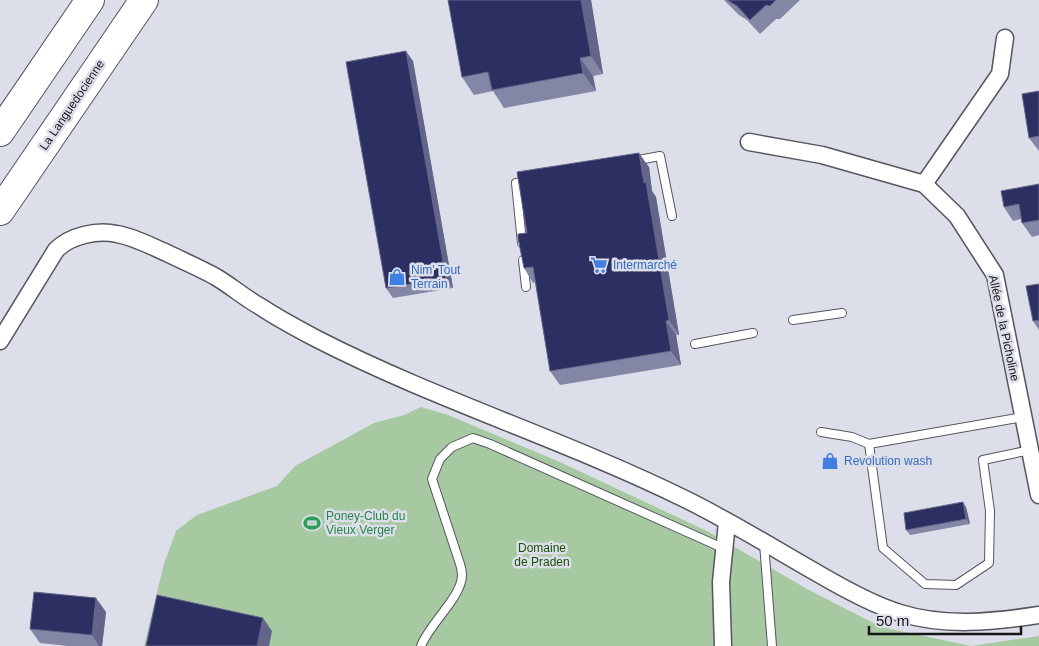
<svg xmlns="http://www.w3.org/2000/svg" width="1039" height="646" font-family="Helvetica,sans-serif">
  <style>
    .green { fill: #a7c9a1 }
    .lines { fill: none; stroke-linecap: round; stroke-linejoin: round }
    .lane-casing { stroke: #55565f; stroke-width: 10 }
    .street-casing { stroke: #55565f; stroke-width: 19 }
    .highway-casing { stroke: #55565f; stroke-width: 30 }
    .lane { stroke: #fff; stroke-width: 8 }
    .street { stroke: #fff; stroke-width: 16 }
    .highway { stroke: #fff; stroke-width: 28 }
    .wall { fill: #8486a6 }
    .shaded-wall { fill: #62648a }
    .building { fill: #2d2f62; stroke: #62648a }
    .labels { text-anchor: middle; stroke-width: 5; stroke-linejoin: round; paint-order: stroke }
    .street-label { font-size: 12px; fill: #15161a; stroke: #dcdee9 }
    .shop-label { font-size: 12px; fill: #366cbe; stroke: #dcdee9; text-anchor: start }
    .leisure-label { font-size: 12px; fill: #27864d; stroke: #dcdee9; text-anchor: start }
    .park-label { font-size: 12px; fill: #165107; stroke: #dcdee9 }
  </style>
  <rect width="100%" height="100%" fill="#dcdee9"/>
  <!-- green -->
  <polygon class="green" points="421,407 448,415 562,463 709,532 807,589 881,627 971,646 1039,636 1039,646 144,646 164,564 176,531 197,515 277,486 295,466 374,423 404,415"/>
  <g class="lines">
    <!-- lane casing -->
    <g class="lane-casing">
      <g id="lane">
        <polyline points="633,161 660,156 672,216"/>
        <polyline points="522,243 516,183 528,181"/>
        <polyline points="523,260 526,287"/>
        <polyline points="793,320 842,313"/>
        <polyline points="695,344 753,333"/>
        <polyline points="821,432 852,437 869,444 1023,417"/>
        <polyline points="869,444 883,548 925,584 956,585 989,563 990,511 983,460 1030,450"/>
        <polyline points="764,543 772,646"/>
        <path d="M421,646C429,624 462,597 462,575C462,572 461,567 460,564L432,479L440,459L452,447L473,438L490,444L725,549"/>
      </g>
    </g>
    <!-- street casing -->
    <g class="street-casing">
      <g id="street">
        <polyline points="749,142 822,155 924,184 957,216 995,275 1039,495"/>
        <polyline points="924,184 1000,74 1005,38"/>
        <path d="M0,341L56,250C71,235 97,230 117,234C134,237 151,246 167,253C183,261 200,268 216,277C231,286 245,298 261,307C279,319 298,329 317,339C436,400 565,440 685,499C730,521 773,548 817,573C841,587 873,605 900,613C945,627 993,622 1039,615"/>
        <polyline points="723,646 721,582 727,522"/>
      </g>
    </g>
    <!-- highway casing -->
    <g class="highway-casing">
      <g id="highway">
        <polyline points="0,132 90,0"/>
        <polyline points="0,211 144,0"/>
      </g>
    </g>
    <!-- lane -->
    <use href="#lane" class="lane"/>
    <!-- street -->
    <use href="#street" class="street"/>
    <!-- highway -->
    <use href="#highway" class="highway"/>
  </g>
  <!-- wall -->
  <g class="wall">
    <polygon points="591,0 603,74 593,76 596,91 504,108 493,91 474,95 462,77"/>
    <polygon points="724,0 800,0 780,19 776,19 760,34 747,20 739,15"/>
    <polygon points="413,61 453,288 393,298 386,288"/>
    <polygon points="1039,91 1039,151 1029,138"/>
    <polygon points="649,167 652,191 656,197 679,335 676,335 681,365 560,385 550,371 535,282 533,283 524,268 527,233"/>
    <polygon points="1039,184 1039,235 1032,237 1022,223 1021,219 1013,221 1004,207"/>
    <polygon points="1039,284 1039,330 1033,321"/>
    <polygon points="966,507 970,524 910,535 906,530"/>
    <polygon points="106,612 102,646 68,646 40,643 30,629"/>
  </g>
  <!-- shaded-wall -->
  <g class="shaded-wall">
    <polygon points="581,0 591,0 603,74 591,56"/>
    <polygon points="406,51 413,61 453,288 446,278"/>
    <polygon points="580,58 593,76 596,91 583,73"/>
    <polygon points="639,153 649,167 652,191 656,197 679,335 669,320"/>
    <polygon points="666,321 676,335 681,365 671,351"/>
    <polygon points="963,502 966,507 970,524 966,519"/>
    <polygon points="96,598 106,612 102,646 99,646 92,635"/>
    <polygon points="263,618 272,631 269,646 257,646"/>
  </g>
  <!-- building -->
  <g class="building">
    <polygon points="448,0 581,0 591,56 580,58 583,73 492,90 488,72 462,77"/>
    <polygon points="727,0 776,0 770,6 766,5 750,20 737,6"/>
    <polygon points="406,51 446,278 386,288 346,62"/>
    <polygon points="1039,91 1039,136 1029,138 1022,94"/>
    <polygon points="639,153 644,183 646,182 669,320 666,321 671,351 550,371 533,267 524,268 518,238 518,234 527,233 517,172"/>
    <polygon points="1039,184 1039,220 1022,223 1019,204 1004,207 1001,191"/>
    <polygon points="1039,284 1039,320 1033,321 1026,286"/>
    <polygon points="963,502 966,519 906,530 904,513"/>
    <polygon points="34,592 96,598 92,635 30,629"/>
    <polygon points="157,595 263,618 257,646 146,646"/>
  </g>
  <!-- icons -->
  <defs>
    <g id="supermarket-bare" transform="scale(1.35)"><path d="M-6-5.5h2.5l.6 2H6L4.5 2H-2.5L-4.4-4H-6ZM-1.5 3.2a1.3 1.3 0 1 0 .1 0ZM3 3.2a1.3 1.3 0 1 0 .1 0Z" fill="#3f7fe0" stroke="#dcdee9" stroke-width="2.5" paint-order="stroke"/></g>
    <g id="shop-bare" transform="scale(1.35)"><path d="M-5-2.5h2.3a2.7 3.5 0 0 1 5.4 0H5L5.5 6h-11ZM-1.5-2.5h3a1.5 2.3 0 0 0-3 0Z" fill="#3f7fe0" stroke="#dcdee9" stroke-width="2.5" paint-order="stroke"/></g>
    <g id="stadium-bare" transform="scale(1.35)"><path d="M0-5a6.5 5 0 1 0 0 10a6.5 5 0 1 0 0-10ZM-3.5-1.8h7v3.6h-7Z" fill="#2e9e5b" stroke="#dcdee9" stroke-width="2.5" paint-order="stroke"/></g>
  </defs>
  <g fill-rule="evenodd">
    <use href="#supermarket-bare" x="599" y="265"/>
    <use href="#shop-bare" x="397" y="277"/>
    <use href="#shop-bare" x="830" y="461"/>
    <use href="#stadium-bare" x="312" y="523"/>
  </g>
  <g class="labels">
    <!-- street labels -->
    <g class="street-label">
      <text transform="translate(72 105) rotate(-56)" y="4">La Languedocienne</text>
      <text transform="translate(1004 328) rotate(78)" y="4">Allée de la Picholine</text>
    </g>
    <!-- shop labels -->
    <g class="shop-label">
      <text x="613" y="269">Intermarché</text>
      <text x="411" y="274">Nim' Tout<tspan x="411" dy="14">Terrain</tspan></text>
      <text x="844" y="465">Revolution wash</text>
    </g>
    <!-- leisure labels -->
    <g class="leisure-label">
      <text x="326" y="520">Poney-Club du<tspan x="326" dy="14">Vieux Verger</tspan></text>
    </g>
    <!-- park labels -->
    <g class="park-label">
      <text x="542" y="552">Domaine<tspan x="542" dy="14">de Praden</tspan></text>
    </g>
  </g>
  <!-- scale -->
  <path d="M869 626v8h152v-8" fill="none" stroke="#15161a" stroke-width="2.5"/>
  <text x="876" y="626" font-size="15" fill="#15161a" stroke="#dcdee9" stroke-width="4" paint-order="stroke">50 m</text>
</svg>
